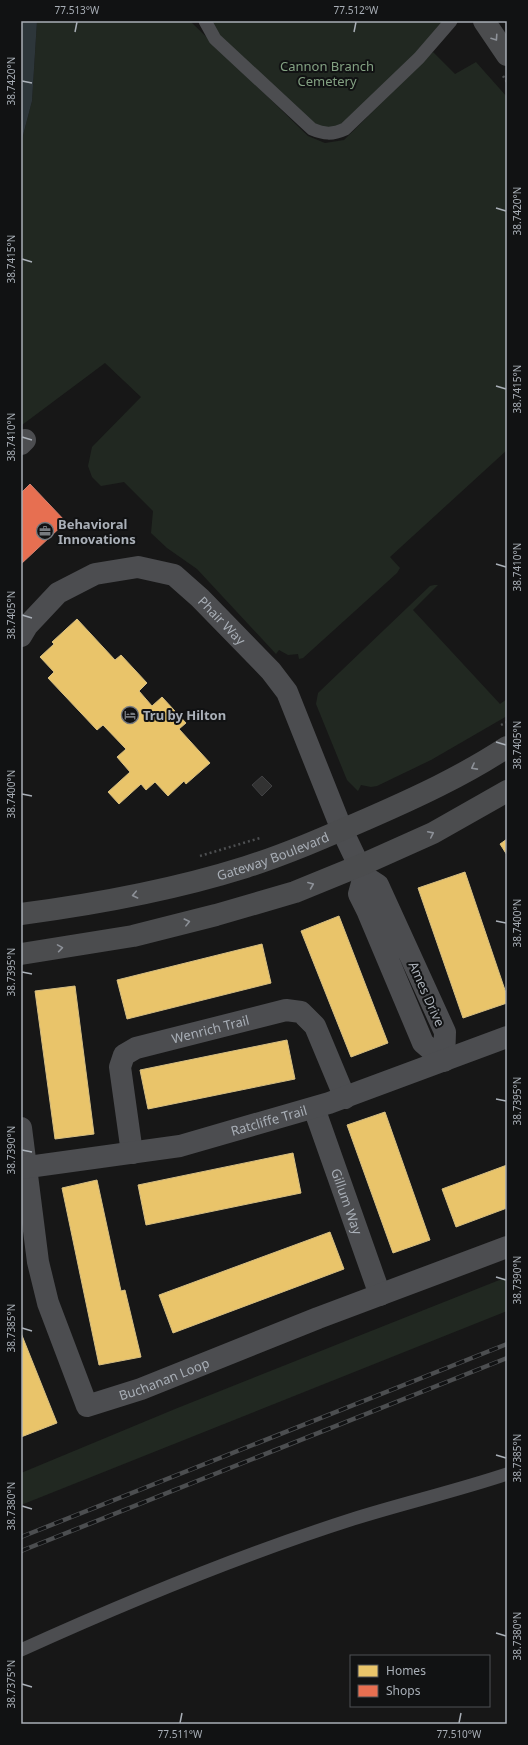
<svg xmlns="http://www.w3.org/2000/svg" width="528" height="1745" font-family="'Noto Sans',sans-serif">
  <style>
    .green { fill: #212821 }
    .water { fill: #2d363a }
    .homes { fill: #e9c46a; stroke: #d6be81 }
    .shops { fill: #e76f51; stroke: #d48270 }
    .building { fill: #323232; stroke: #404143 }
    .lines { fill: none; stroke-linecap: round; stroke-linejoin: round }
    .path { stroke: #4d4f51; stroke-width: 2.5; stroke-dasharray: 2 3; stroke-linecap: butt }
    .lane { stroke: #4c4d50; stroke-width: 13 }
    .street { stroke: #4c4d50; stroke-width: 22 }
    .secondary { stroke: #4b4c4e; stroke-width: 22 }
    .rail-casing { stroke: #4c4e50; stroke-width: 4.5 }
    .rail { stroke: #111213; stroke-width: 3; stroke-dasharray: 9; stroke-linecap: butt }
    .oneway { stroke: #8d9198 }
    .ticks { fill: none; stroke: #a9afb7; stroke-width: 1.5 }
    .labels { text-anchor: middle; stroke-width: 4; stroke-linejoin: round; paint-order: stroke }
    .park-label { font-size: 13px; fill: #83a182; stroke: #111213 }
    .poi-label { font-size: 13px; font-weight: bold; fill: #a9afb7; stroke: #111213; text-anchor: start }
    .street-label { font-size: 13px; fill: #a9afb7; stroke: #111213 }
    .neatline { fill: none; stroke: #a9afb7; stroke-width: 1.5 }
    .ticks-label { font-size: 10px; text-anchor: middle; fill: #a9afb7 }
  </style>
  <rect width="100%" height="100%" fill="#171717"/>
  <!-- green -->
  <g class="green">
    <polygon points="37,21 190,21 308,136 325,143 344,140 433,52 455,74 476,62 507,97 507,450 390,557 400,568 397,573 303,658 299,659 298,654 288,655 279,650 276,654 197,569 167,548 151,533 153,511 124,482 101,486 92,477 88,466 92,447 141,397 105,363 22,425 21,424 21,143 32,101"/>
    <polygon points="206,21 445,21 345,129 311,129"/>
    <polygon points="434,585 438,585 413,610 500,704 507,699 507,716 431,760 377,786 371,787 361,785 358,791 347,780 316,704 318,693 430,586"/>
    <polygon points="507,1277 507,1311 21,1505 21,1473 175,1409"/>
  </g>
  <!-- water -->
  <polygon class="water" points="21,21 37,21 32,101 21,143"/>
  <!-- homes -->
  <g class="homes">
    <polygon points="77,619 115,660 121,655 147,683 139,691 152,706 162,697 186,723 179,729 210,763 186,784 184,781 168,796 155,782 146,790 141,784 119,804 108,792 130,772 117,757 126,749 103,725 97,730 48,678 54,672 40,657 54,644 52,642"/>
    <polygon points="507,839 507,855 500,844"/>
    <polygon points="465,872 507,996 507,1003 463,1018 418,888"/>
    <polygon points="339,916 388,1043 351,1057 301,931"/>
    <polygon points="262,944 271,983 127,1019 117,980"/>
    <polygon points="75,986 94,1134 55,1139 35,991"/>
    <polygon points="287,1040 295,1079 148,1109 140,1070"/>
    <polygon points="385,1112 430,1240 393,1253 347,1125"/>
    <polygon points="293,1153 301,1193 146,1225 138,1185"/>
    <polygon points="507,1165 507,1208 456,1227 442,1189"/>
    <polygon points="97,1180 121,1291 125,1290 141,1357 99,1365 62,1188"/>
    <polygon points="330,1232 344,1269 173,1333 159,1295"/>
    <polygon points="21,1333 57,1423 21,1437"/>
  </g>
  <!-- shops -->
  <polygon class="shops" points="30,484 66,522 21,564 21,493"/>
  <!-- building -->
  <polygon class="building" points="262,776 272,786 262,796 252,785"/>
  <g class="lines">
    <!-- path -->
    <g class="path">
      <polyline points="503,76 507,82"/>
      <polyline points="501,725 507,722"/>
      <polyline points="200,856 260,838"/>
    </g>
    <!-- lane -->
    <g class="lane">
      <path d="M205,21L215,39L312,129C324,134 332,135 345,129L419,58L451,21"/>
      <path d="M21,1650C129,1601 240,1555 353,1519C404,1503 456,1491 507,1474"/>
    </g>
    <!-- street -->
    <g class="street">
      <polyline points="21,444 25,440"/>
      <path id="s1" d="M21,636L27,626L58,593L95,574L138,567L174,575L200,598L271,671L287,692L342,830L364,876"/>
      <polygon points="364,876 378,885 445,1032 444,1061 423,1043 367,910 359,894"/>
      <path id="s2" d="M314,1108L380,1295"/>
      <path id="s3" d="M21,1128L38,1262L48,1303L87,1406L141,1389L318,1318L507,1247"/>
      <path id="s4" d="M132,1153L120,1067L124,1055L136,1048L286,1010L301,1012L315,1026L345,1098"/>
      <path id="s5" d="M21,1168L180,1146L329,1103L507,1037"/>
    </g>
    <!-- secondary -->
    <g class="secondary">
      <polyline points="484,21 507,55"/>
      <path id="s6" d="M21,914C97,904 173,890 246,867C287,854 328,836 367,819C415,798 463,776 507,747"/>
      <polyline points="21,954 133,936 216,915 295,892 366,863 433,833 507,791"/>
    </g>
    <!-- rail casing -->
    <g class="rail-casing">
      <g id="rail">
        <polyline points="21,1537 507,1344"/>
        <polyline points="21,1551 507,1358"/>
      </g>
    </g>
    <!-- rail -->
    <use href="#rail" class="rail"/>
  </g>
  <!-- one-way arrows -->
  <defs><path id="oneway-chevron" d="M-2-3.5L2.5 0L-2 3.5" fill="none" stroke-width="1.6" stroke-linecap="round" stroke-linejoin="round"/></defs>
  <g class="oneway">
    <use href="#oneway-chevron" transform="translate(495 38) rotate(56)"/>
    <use href="#oneway-chevron" transform="translate(474 767) rotate(152)"/>
    <use href="#oneway-chevron" transform="translate(431 834) rotate(-26)"/>
    <use href="#oneway-chevron" transform="translate(311 885) rotate(-22)"/>
    <use href="#oneway-chevron" transform="translate(135 895) rotate(168)"/>
    <use href="#oneway-chevron" transform="translate(187 922) rotate(-14)"/>
    <use href="#oneway-chevron" transform="translate(60 948) rotate(-9)"/>
  </g>
  <!-- ticks -->
  <path class="ticks" d="M75,32L77,22M354,32L356,22M22,81L32,83M496,208L506,211M22,259L32,262M496,386L506,389M22,437L32,440M496,564L506,567M22,615L32,618M496,742L506,745M22,794L32,796M496,921L506,923M22,972L32,974M496,1099L506,1101M22,1150L32,1152M496,1277L506,1280M22,1328L32,1331M496,1455L506,1458M22,1506L32,1509M496,1633L506,1636M22,1684L32,1687M180,1723L182,1713M459,1723L461,1713"/>
  <!-- icons -->
  <defs>
    <g id="office-ring" transform="scale(0.9)"><circle r="9.5" fill="#111213" stroke="#767a7f" stroke-width="1.5"/><path d="M-6-3h4V-5.5h4V-3h4V5H-6ZM-1-4.5V-3h2v-1.5ZM-6 0V1H6V0Z" fill="#767a7f"/></g>
    <g id="hotel-ring" transform="scale(0.9)"><circle r="9.5" fill="#111213" stroke="#767a7f" stroke-width="1.5"/><path d="M-6-4.5h1.5V1H6V5H4.5V3h-9V5H-6ZM-4 0a1.8 1.8 0 1 1 3.6 0ZM.5 0V-2.5h3Q6-2.5 6 0Z" fill="#767a7f"/></g>
  </defs>
  <g fill-rule="evenodd">
    <use href="#office-ring" x="45" y="531"/>
    <use href="#hotel-ring" x="130" y="715"/>
  </g>
  <g class="labels">
    <!-- park labels -->
    <g class="park-label">
      <text x="327" y="71">Cannon Branch<tspan x="327" dy="15">Cemetery</tspan></text>
    </g>
    <!-- poi labels -->
    <g class="poi-label">
      <text x="58" y="529">Behavioral<tspan x="58" dy="15">Innovations</tspan></text>
      <text x="143" y="720">Tru by Hilton</text>
    </g>
    <!-- street labels -->
    <g class="street-label">
      <text dy="5" stroke="none"><textPath href="#s1" startOffset="245">Phair Way</textPath></text>
      <text dy="5" stroke="none"><textPath href="#s6" startOffset="259">Gateway Boulevard</textPath></text>
      <text transform="translate(427 994) rotate(66)" y="5">Ames Drive</text>
      <text dy="5" stroke="none"><textPath href="#s4" startOffset="190">Wenrich Trail</textPath></text>
      <text dy="5" stroke="none"><textPath href="#s5" startOffset="253">Ratcliffe Trail</textPath></text>
      <text dy="5" stroke="none"><textPath href="#s2" startOffset="99">Gillum Way</textPath></text>
      <text dy="5" stroke="none"><textPath href="#s3" startOffset="369">Buchanan Loop</textPath></text>
    </g>
  </g>
  <!-- border -->
  <rect width="528" height="1745" fill="none" stroke="#111213" stroke-width="44"/>
  <!-- legend -->
  <rect x="350" y="1655" width="140" height="52" fill="#111213" stroke="#4e5155"/>
  <rect x="358" y="1665" width="20" height="12" fill="#e9c46a" stroke="#4e5155"/>
  <text x="386" y="1675" font-size="12" fill="#a9afb7">Homes</text>
  <rect x="358" y="1685" width="20" height="12" fill="#e76f51" stroke="#4e5155"/>
  <text x="386" y="1695" font-size="12" fill="#a9afb7">Shops</text>
  <rect x="22" y="22" width="484" height="1701" class="neatline"/>
  <g class="ticks-label">
    <text x="77" y="14">77.513°W</text>
    <text x="356" y="14">77.512°W</text>
    <text transform="translate(11 81) rotate(-90)" y="4">38.7420°N</text>
    <text transform="translate(517 211) rotate(-90)" y="4">38.7420°N</text>
    <text transform="translate(11 259) rotate(-90)" y="4">38.7415°N</text>
    <text transform="translate(517 389) rotate(-90)" y="4">38.7415°N</text>
    <text transform="translate(11 437) rotate(-90)" y="4">38.7410°N</text>
    <text transform="translate(517 567) rotate(-90)" y="4">38.7410°N</text>
    <text transform="translate(11 615) rotate(-90)" y="4">38.7405°N</text>
    <text transform="translate(517 745) rotate(-90)" y="4">38.7405°N</text>
    <text transform="translate(11 794) rotate(-90)" y="4">38.7400°N</text>
    <text transform="translate(517 923) rotate(-90)" y="4">38.7400°N</text>
    <text transform="translate(11 972) rotate(-90)" y="4">38.7395°N</text>
    <text transform="translate(517 1101) rotate(-90)" y="4">38.7395°N</text>
    <text transform="translate(11 1150) rotate(-90)" y="4">38.7390°N</text>
    <text transform="translate(517 1280) rotate(-90)" y="4">38.7390°N</text>
    <text transform="translate(11 1328) rotate(-90)" y="4">38.7385°N</text>
    <text transform="translate(517 1458) rotate(-90)" y="4">38.7385°N</text>
    <text transform="translate(11 1506) rotate(-90)" y="4">38.7380°N</text>
    <text transform="translate(517 1636) rotate(-90)" y="4">38.7380°N</text>
    <text transform="translate(11 1684) rotate(-90)" y="4">38.7375°N</text>
    <text x="180" y="1738">77.511°W</text>
    <text x="459" y="1738">77.510°W</text>
  </g>
</svg>
